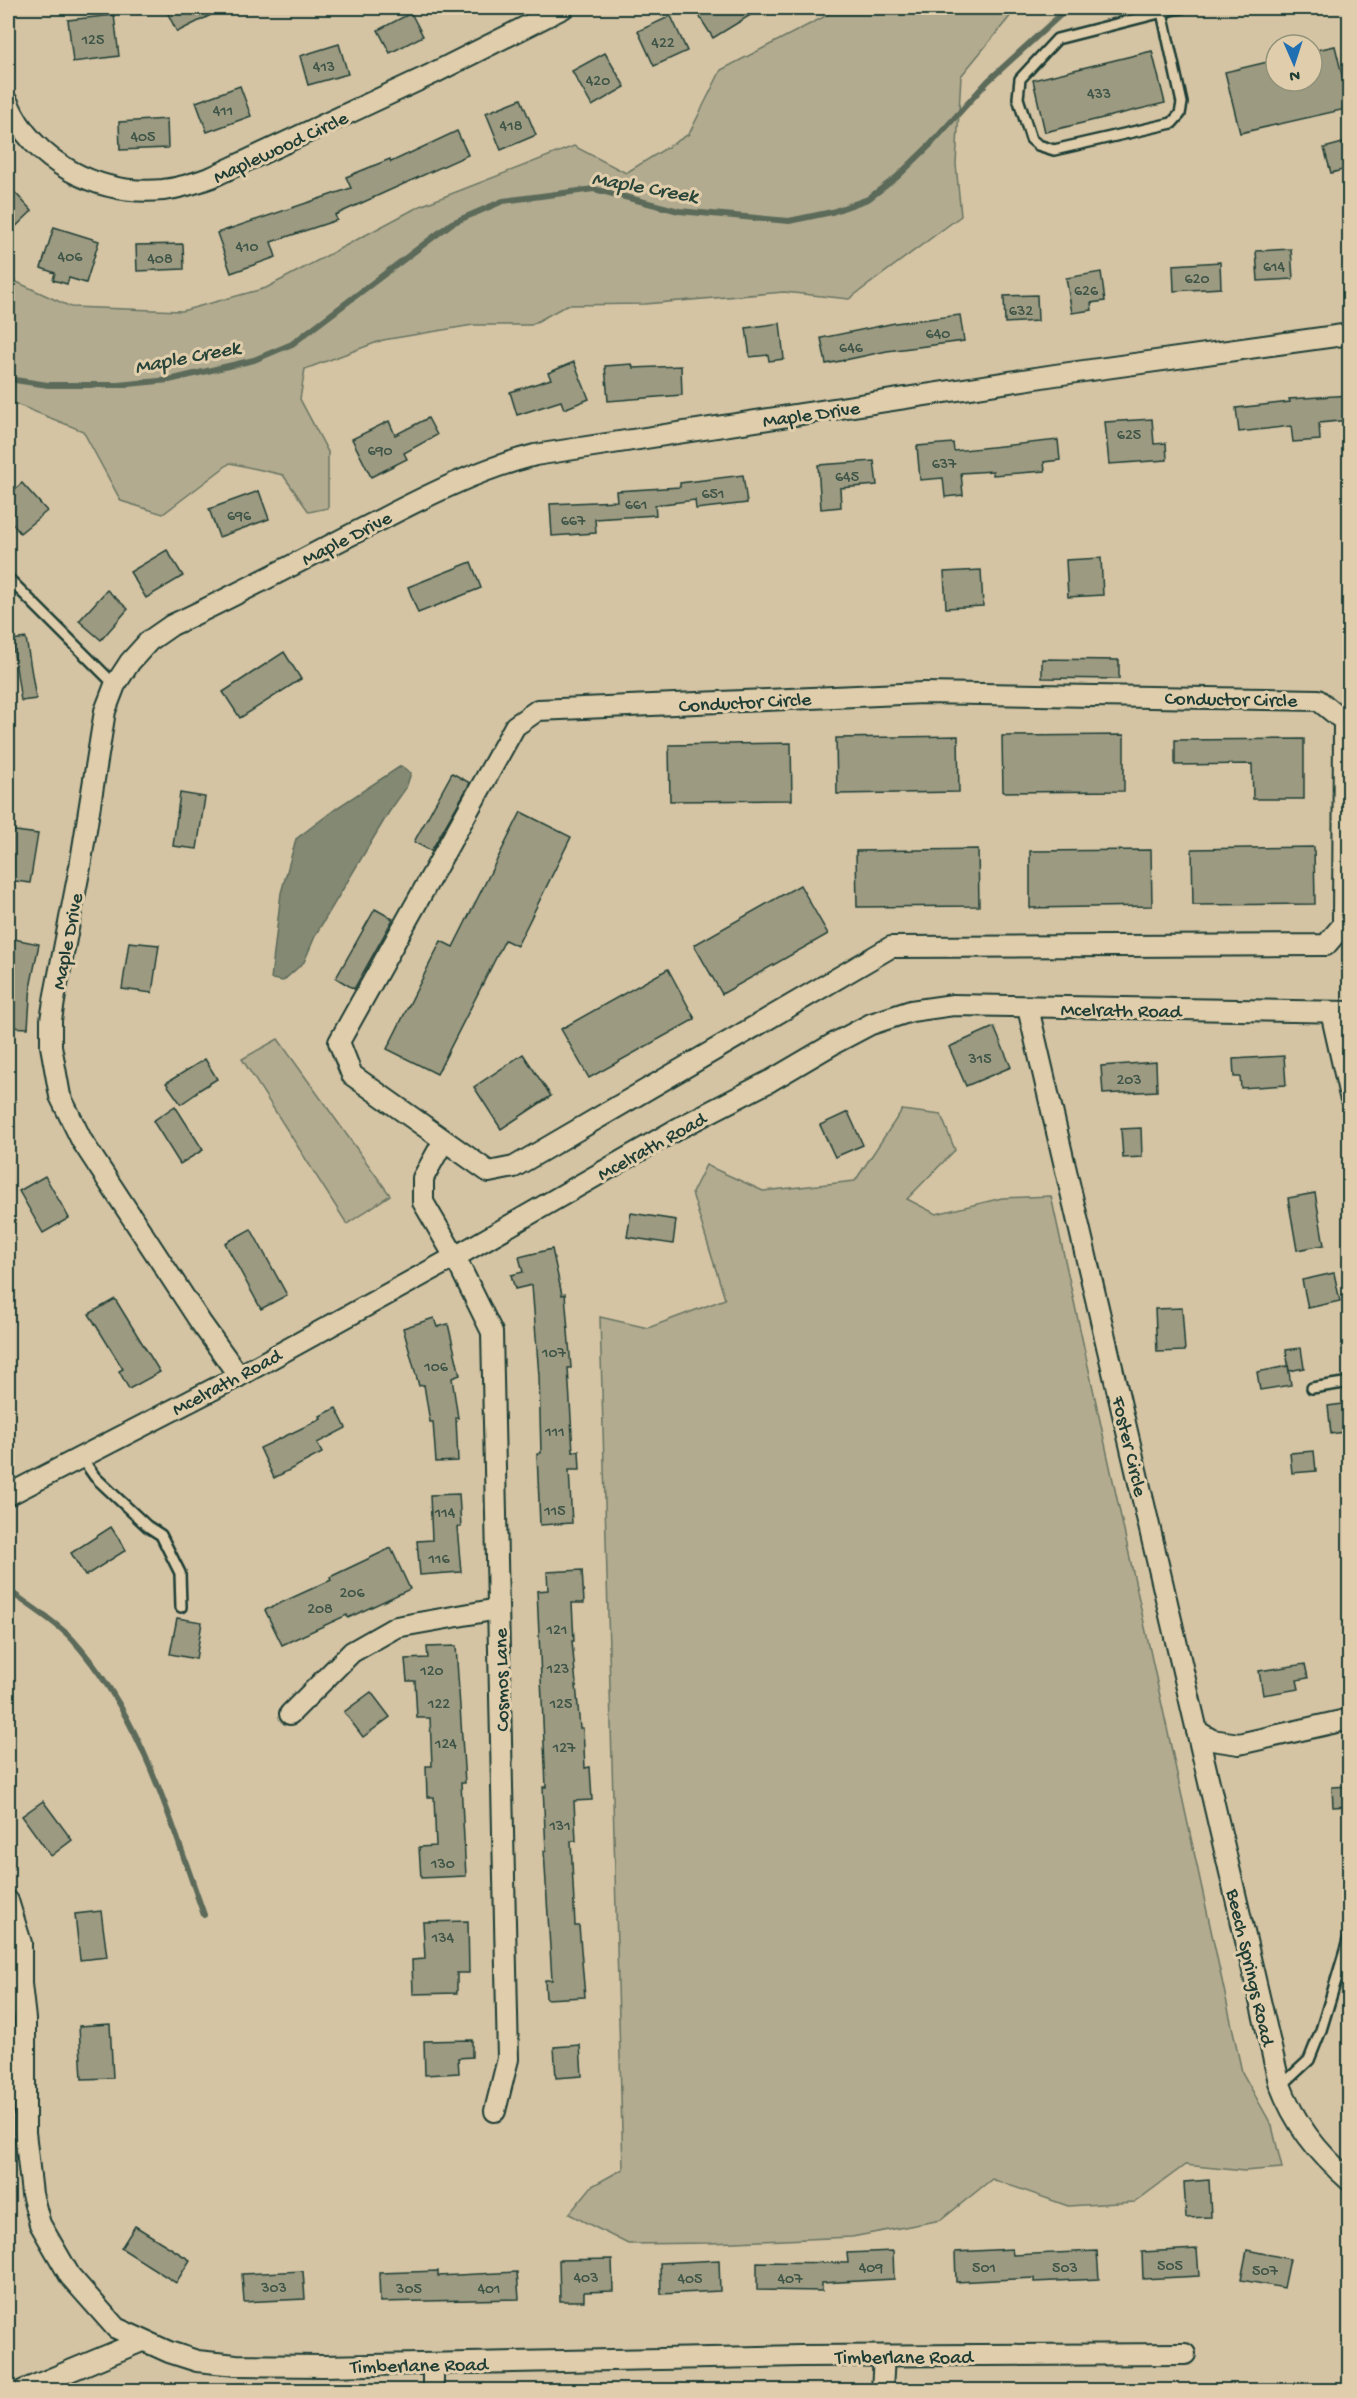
<svg xmlns="http://www.w3.org/2000/svg" width="1357" height="2398" font-family="'Gochi Hand',sans-serif">
  <style>
    .green { fill: #b2ab8f; stroke: #687462; stroke-width: 1.5 }
    .water { fill: #848973; stroke: #5c6b5a; stroke-width: 1.5 }
    .lines { fill: none; stroke-linecap: round; stroke-linejoin: round }
    .stream { stroke: #5c6b5a; stroke-width: 6 }
    .building { fill: #9c9a81; stroke: #1f3d34; stroke-width: 1.5 }
    .service-casing { stroke: #1f3d34; stroke-width: 14 }
    .minor-casing { stroke: #1f3d34; stroke-width: 24 }
    .service { stroke: #dfcdab; stroke-width: 9 }
    .minor { stroke: #dfcdab; stroke-width: 20 }
    .labels { text-anchor: middle; stroke-width: 6; stroke-linejoin: round; paint-order: stroke }
    .number-label { font-size: 16px; fill: #3e5447 }
    .street-label { font-size: 20px; fill: #1f3d34; stroke: #dfcdab }
    .water-label { font-size: 21px; font-style: italic; fill: #29453a; stroke: #dfcdab }
  </style>
  <rect width="100%" height="100%" fill="#d4c4a4"/>
  <filter id="ink" filterUnits="userSpaceOnUse"><feTurbulence type="fractalNoise" baseFrequency=".0167" numOctaves="2"/><feDisplacementMap in="SourceGraphic" scale="12" xChannelSelector="R" yChannelSelector="G"/><feConvolveMatrix kernelMatrix="1 2 1 2 8 2 1 2 1" color-interpolation-filters="sRGB"/></filter>
  <g filter="url(#ink)">
    <!-- green -->
    <g class="green">
      <polygon points="841,8 1017,8 961,76 956,164 961,216 849,299 784,292 645,304 567,305 531,325 473,325 383,340 305,369 300,399 328,452 328,508 309,512 283,475 230,463 163,514 121,501 83,431 8,401 8,278 71,307 182,311 266,288 420,206 574,146 626,173 689,134 721,70"/>
      <polygon points="278,1039 390,1195 347,1224 242,1059"/>
      <polygon points="902,1110 941,1115 955,1150 907,1199 936,1214 1002,1198 1051,1196 1242,2072 1272,2126 1282,2168 1244,2171 1185,2165 1135,2202 1068,2206 992,2179 941,2220 852,2237 711,2243 628,2244 569,2214 592,2186 623,2169 600,1317 648,1328 725,1299 692,1193 706,1165 763,1191 855,1181"/>
    </g>
    <!-- water -->
    <polygon class="water" points="401,766 411,773 406,788 389,812 316,934 304,962 283,981 271,979 281,893 296,839 338,807"/>
    <g class="lines">
      <!-- stream -->
      <g class="stream">
        <polyline points="8,379 48,385 118,385 169,380 254,360 292,344 452,223 503,201 594,189 679,211 789,221 832,212 868,199 897,177 930,145 988,81 1068,8"/>
        <path d="M8,1590C27,1604 58,1623 73,1640C142,1717 170,1820 204,1915"/>
      </g>
    </g>
    <!-- building -->
    <g class="building">
      <polygon points="165,8 225,8 177,32"/>
      <polygon points="694,8 762,8 713,38"/>
      <polygon points="411,13 423,36 390,53 378,30"/>
      <polygon points="114,15 119,56 73,62 68,20"/>
      <polygon points="671,16 687,51 654,66 638,31"/>
      <polygon points="339,44 348,74 308,85 300,56"/>
      <polygon points="1335,46 1350,108 1240,133 1225,72 1276,60 1276,81 1312,81 1312,51"/>
      <polygon points="1152,51 1165,103 1045,132 1033,80"/>
      <polygon points="605,53 625,87 592,106 572,71"/>
      <polygon points="240,86 251,116 207,132 196,102"/>
      <polygon points="521,99 536,135 501,150 486,113"/>
      <polygon points="167,119 168,148 120,150 119,122"/>
      <polygon points="457,131 468,155 335,215 337,220 271,242 276,257 231,273 217,233 351,188 346,177 390,159 391,162"/>
      <polygon points="1350,141 1350,168 1331,173 1324,148"/>
      <polygon points="8,185 32,211 8,234"/>
      <polygon points="54,227 99,241 86,283 69,278 67,284 53,280 55,273 41,268"/>
      <polygon points="183,244 184,269 137,271 136,245"/>
      <polygon points="1291,249 1293,279 1258,281 1256,251"/>
      <polygon points="1220,262 1221,288 1174,291 1173,265"/>
      <polygon points="1101,272 1105,301 1091,303 1092,310 1072,313 1066,278"/>
      <polygon points="1037,295 1038,321 1005,323 1004,296"/>
      <polygon points="960,315 964,341 887,351 826,364 821,338 895,323"/>
      <polygon points="780,323 784,359 769,361 768,355 750,357 746,328"/>
      <polygon points="574,362 589,399 564,409 561,401 517,415 510,392 551,379 548,373"/>
      <polygon points="632,364 633,368 681,366 682,395 608,401 605,366"/>
      <polygon points="1350,395 1350,420 1319,423 1320,440 1293,442 1291,426 1239,432 1236,408 1290,402 1289,399"/>
      <polygon points="428,418 437,435 404,453 407,459 371,477 352,439 389,421 395,435"/>
      <polygon points="1152,419 1154,444 1166,443 1167,460 1109,464 1105,422"/>
      <polygon points="1058,440 1060,460 1044,462 1045,471 993,475 993,471 961,473 963,495 945,497 943,478 920,480 917,446 953,443 954,451"/>
      <polygon points="874,461 877,485 840,488 841,507 821,509 818,465"/>
      <polygon points="743,475 747,503 696,509 695,500 655,505 656,515 595,519 596,533 552,536 550,504 617,501 616,491 680,487 680,483"/>
      <polygon points="22,483 47,511 20,533 8,518 8,495"/>
      <polygon points="259,491 269,519 219,537 209,509"/>
      <polygon points="167,550 183,576 146,598 130,572"/>
      <polygon points="1101,558 1103,595 1068,597 1066,560"/>
      <polygon points="471,562 481,588 418,613 408,587"/>
      <polygon points="981,570 983,606 946,608 944,572"/>
      <polygon points="107,590 128,609 101,640 79,621"/>
      <polygon points="26,638 36,699 21,701 12,640"/>
      <polygon points="284,652 301,679 240,718 223,692"/>
      <polygon points="1042,659 1119,660 1119,679 1042,678"/>
      <polygon points="1124,735 1124,791 1003,792 1002,736"/>
      <polygon points="958,736 959,792 837,794 836,738"/>
      <polygon points="1304,739 1304,799 1253,799 1252,764 1175,765 1175,740"/>
      <polygon points="791,743 792,800 670,801 669,745"/>
      <polygon points="452,773 470,783 431,851 414,842"/>
      <polygon points="180,793 205,797 197,849 173,846"/>
      <polygon points="521,812 571,837 517,946 505,940 437,1074 387,1049 441,941 453,947"/>
      <polygon points="8,830 38,834 30,883 8,880"/>
      <polygon points="1314,847 1315,904 1193,905 1192,849"/>
      <polygon points="978,849 979,906 857,907 856,851"/>
      <polygon points="1151,850 1152,906 1030,908 1030,851"/>
      <polygon points="800,885 828,934 722,994 694,945"/>
      <polygon points="375,909 393,919 354,989 336,978"/>
      <polygon points="14,939 39,944 31,983 28,1028 8,1027 8,971"/>
      <polygon points="129,942 159,945 152,993 122,989"/>
      <polygon points="668,969 695,1019 589,1078 561,1029"/>
      <polygon points="994,1027 1011,1067 966,1086 949,1047"/>
      <polygon points="523,1054 551,1096 501,1129 474,1087"/>
      <polygon points="1284,1056 1286,1085 1241,1088 1240,1077 1234,1077 1233,1059"/>
      <polygon points="205,1059 217,1079 196,1092 197,1093 181,1104 166,1083"/>
      <polygon points="1156,1062 1157,1091 1103,1094 1101,1066"/>
      <polygon points="175,1106 203,1150 180,1164 153,1121"/>
      <polygon points="848,1112 863,1145 835,1157 820,1125"/>
      <polygon points="1141,1128 1142,1157 1123,1158 1121,1129"/>
      <polygon points="45,1176 69,1218 43,1233 19,1191"/>
      <polygon points="1315,1193 1324,1245 1297,1250 1288,1198"/>
      <polygon points="631,1213 676,1220 673,1244 627,1237"/>
      <polygon points="251,1229 287,1295 261,1309 225,1243"/>
      <polygon points="552,1249 562,1295 565,1294 571,1368 568,1368 573,1452 579,1451 580,1470 569,1470 572,1523 540,1525 537,1454 541,1453 539,1376 532,1285 515,1289 511,1275 523,1272 519,1257"/>
      <polygon points="1334,1273 1340,1301 1308,1308 1302,1280"/>
      <polygon points="115,1299 160,1372 129,1389 119,1371 123,1369 89,1314"/>
      <polygon points="1182,1308 1185,1351 1157,1352 1155,1309"/>
      <polygon points="434,1318 437,1327 448,1324 460,1375 452,1378 458,1418 456,1418 458,1461 436,1462 433,1422 430,1422 424,1385 419,1386 403,1328"/>
      <polygon points="1301,1348 1304,1368 1289,1371 1286,1350"/>
      <polygon points="1288,1366 1291,1385 1260,1390 1257,1372"/>
      <polygon points="1350,1403 1350,1431 1331,1434 1328,1406"/>
      <polygon points="336,1408 346,1428 317,1443 322,1453 274,1478 260,1448 321,1419 320,1416"/>
      <polygon points="1314,1451 1316,1471 1292,1473 1290,1453"/>
      <polygon points="459,1494 461,1527 457,1527 461,1572 420,1575 417,1541 432,1540 430,1495"/>
      <polygon points="111,1527 126,1550 85,1576 71,1553"/>
      <polygon points="391,1548 410,1589 348,1618 347,1615 282,1645 265,1610 331,1580 330,1577"/>
      <polygon points="582,1570 584,1603 572,1603 574,1641 572,1641 580,1728 583,1728 585,1768 590,1767 592,1800 574,1801 576,1841 571,1841 575,1926 579,1926 585,1997 546,1999 545,1980 552,1980 544,1851 546,1851 543,1787 546,1787 537,1591 548,1590 547,1572"/>
      <polygon points="177,1618 202,1622 196,1659 170,1654"/>
      <polygon points="456,1646 465,1783 461,1783 466,1876 421,1878 419,1847 436,1846 434,1797 427,1797 426,1766 432,1766 430,1718 417,1718 415,1681 407,1681 405,1659 428,1658 427,1647"/>
      <polygon points="1305,1664 1308,1678 1297,1680 1299,1689 1263,1695 1259,1671"/>
      <polygon points="371,1692 390,1717 363,1737 344,1712"/>
      <polygon points="1350,1786 1350,1806 1333,1807 1332,1787"/>
      <polygon points="43,1801 72,1840 51,1856 22,1816"/>
      <polygon points="101,1911 107,1957 80,1960 75,1914"/>
      <polygon points="468,1921 469,1973 457,1973 457,1993 413,1994 412,1960 425,1959 423,1922"/>
      <polygon points="110,2024 113,2078 82,2079 79,2026"/>
      <polygon points="472,2040 472,2057 458,2058 459,2073 425,2075 424,2041"/>
      <polygon points="580,2045 582,2076 556,2078 554,2047"/>
      <polygon points="1209,2180 1211,2217 1186,2218 1184,2182"/>
      <polygon points="135,2226 190,2260 176,2283 121,2248"/>
      <polygon points="1012,2249 1013,2255 1097,2251 1099,2279 1034,2282 1034,2278 956,2282 955,2252"/>
      <polygon points="1197,2249 1199,2276 1143,2279 1142,2252"/>
      <polygon points="1247,2250 1290,2259 1284,2288 1241,2280"/>
      <polygon points="893,2251 894,2279 822,2283 822,2291 757,2290 757,2262 848,2263 847,2253"/>
      <polygon points="612,2259 613,2291 584,2292 584,2301 560,2301 559,2260"/>
      <polygon points="719,2260 720,2291 661,2294 660,2263"/>
      <polygon points="303,2271 305,2299 244,2302 242,2274"/>
      <polygon points="438,2271 438,2276 517,2272 519,2299 380,2302 379,2273"/>
    </g>
    <g class="lines">
      <!-- service casing -->
      <g class="service-casing">
        <g id="service">
          <polyline points="1162,12 1182,103 1180,114 1172,123 1054,150 1038,145 1031,139 1018,98 1020,79 1057,39 1175,9 1182,8"/>
          <polyline points="8,578 115,685"/>
          <polyline points="1312,1388 1350,1382"/>
          <polyline points="81,1457 95,1477 147,1526 161,1535 180,1573 181,1607"/>
          <polyline points="1280,2087 1309,2060 1321,2030 1350,1934"/>
        </g>
      </g>
      <!-- minor casing -->
      <g class="minor-casing">
        <g id="minor">
          <path d="M8,103C34,163 99,196 163,190C180,188 196,183 212,177L432,74L563,8"/>
          <polygon points="923,693 1318,700 1344,721 1343,925 1326,945 891,947 514,1167 489,1172 352,1075 339,1042 515,726 538,710"/>
          <polyline points="1028,1008 1197,1731 1212,1740 1239,1744 1350,1719"/>
          <polyline points="1331,1012 1350,1096"/>
          <polyline points="443,1142 423,1178 423,1202 455,1257 492,1332 508,2059 495,2111"/>
          <path d="M239,1376L201,1323L82,1141L60,1096L51,1046V1020L55,995L80,867L105,711L115,685L130,662L149,641L172,625C242,593 310,555 380,520C430,494 480,469 535,455L1055,375L1350,334"/>
          <polyline points="8,1495 239,1376 455,1257 679,1128 770,1081 833,1044 871,1024 911,1011 953,1005 1350,1012"/>
          <polyline points="290,1714 352,1652 396,1627 498,1609"/>
          <path d="M1197,1731L1279,2082C1294,2123 1317,2152 1350,2181"/>
          <polyline points="8,1901 21,1943 21,1984 25,2019 25,2132 32,2194 40,2224 70,2276 116,2328 169,2352 197,2361 236,2365 323,2366 801,2356 1185,2354"/>
          <polyline points="433,2364 433,2390"/>
          <polyline points="24,2390 142,2341"/>
          <polyline points="882,2390 884,2356"/>
        </g>
      </g>
      <!-- service -->
      <use href="#service" class="service"/>
      <!-- minor -->
      <use href="#minor" class="minor"/>
    </g>
  </g>
  <g class="labels">
    <!-- number labels -->
    <g class="number-label">
      <text x="93" y="44">125</text>
      <text x="663" y="47">422</text>
      <text x="324" y="71">413</text>
      <text x="598" y="85">420</text>
      <text x="1099" y="98">433</text>
      <text x="223" y="115">411</text>
      <text x="511" y="130">418</text>
      <text x="143" y="141">405</text>
      <text x="247" y="251">410</text>
      <text x="70" y="261">406</text>
      <text x="160" y="263">408</text>
      <text x="1274" y="271">614</text>
      <text x="1197" y="283">620</text>
      <text x="1086" y="295">626</text>
      <text x="1021" y="315">632</text>
      <text x="938" y="338">640</text>
      <text x="851" y="352">646</text>
      <text x="1129" y="439">625</text>
      <text x="380" y="455">690</text>
      <text x="944" y="468">637</text>
      <text x="847" y="481">645</text>
      <text x="713" y="498">651</text>
      <text x="636" y="509">661</text>
      <text x="239" y="520">696</text>
      <text x="573" y="525">667</text>
      <text x="980" y="1063">315</text>
      <text x="1129" y="1084">203</text>
      <text x="554" y="1357">107</text>
      <text x="436" y="1371">106</text>
      <text x="555" y="1436">111</text>
      <text x="555" y="1515">115</text>
      <text x="445" y="1517">114</text>
      <text x="439" y="1563">116</text>
      <text x="352" y="1597">206</text>
      <text x="320" y="1613">208</text>
      <text x="557" y="1634">121</text>
      <text x="558" y="1673">123</text>
      <text x="432" y="1675">120</text>
      <text x="439" y="1708">122</text>
      <text x="561" y="1708">125</text>
      <text x="446" y="1748">124</text>
      <text x="564" y="1752">127</text>
      <text x="560" y="1830">131</text>
      <text x="443" y="1868">130</text>
      <text x="443" y="1942">134</text>
      <text x="1170" y="2270">505</text>
      <text x="871" y="2272">409</text>
      <text x="984" y="2272">501</text>
      <text x="1065" y="2272">503</text>
      <text x="1265" y="2275">507</text>
      <text x="586" y="2282">403</text>
      <text x="690" y="2283">405</text>
      <text x="790" y="2283">407</text>
      <text x="274" y="2292">303</text>
      <text x="409" y="2293">305</text>
      <text x="489" y="2293">401</text>
    </g>
    <!-- street labels -->
    <g class="street-label">
      <text transform="translate(280 146) rotate(-25)" y="7">Maplewood Circle</text>
      <text transform="translate(811 413) rotate(-8)" y="7">Maple Drive</text>
      <text transform="translate(346 537) rotate(-27)" y="7">Maple Drive</text>
      <text transform="translate(1231 698) rotate(1)" y="7">Conductor Circle</text>
      <text transform="translate(745 701) rotate(-3)" y="7">Conductor Circle</text>
      <text transform="translate(66 941) rotate(-79)" y="7">Maple Drive</text>
      <text transform="translate(1121 1009) rotate(1)" y="7">Mcelrath Road</text>
      <text transform="translate(651 1145) rotate(-29)" y="7">Mcelrath Road</text>
      <text transform="translate(226 1381) rotate(-28)" y="7">Mcelrath Road</text>
      <text transform="translate(1131 1446) rotate(77)" y="7">Foster Circle</text>
      <text transform="translate(500 1680) rotate(-91)" y="7">Cosmos Lane</text>
      <text transform="translate(1252 1967) rotate(77)" y="7">Beech Springs Road</text>
      <text x="904" y="2363">Timberlane Road</text>
      <text transform="translate(419 2364) rotate(-1)" y="7">Timberlane Road</text>
    </g>
    <!-- water labels -->
    <g class="water-label">
      <text transform="translate(645 186) rotate(10)" y="7">Maple Creek</text>
      <text transform="translate(187 356) rotate(-11)" y="7">Maple Creek</text>
    </g>
  </g>
  <!-- margin -->
  <rect width="1357" height="2398" fill="none" stroke="#dfcdab" stroke-width="30"/>
  <rect x="15" y="15" width="1327" height="2368" fill="none" stroke="#1f3d34" stroke-width="2" filter="url(#ink)"/>
  <!-- north arrow -->
  <g transform="translate(1294 63) rotate(177)"><circle r="28" fill="#dfcdab" stroke="#92937b" stroke-width="1.5"/>
  <path d="M0-4.5L10 22L0 15L-10 22Z" fill="#1f6fb2"/>
  <text y="-9" font-size="16" font-weight="bold" text-anchor="middle" fill="#1f3d34">N</text>
  </g>
</svg>
